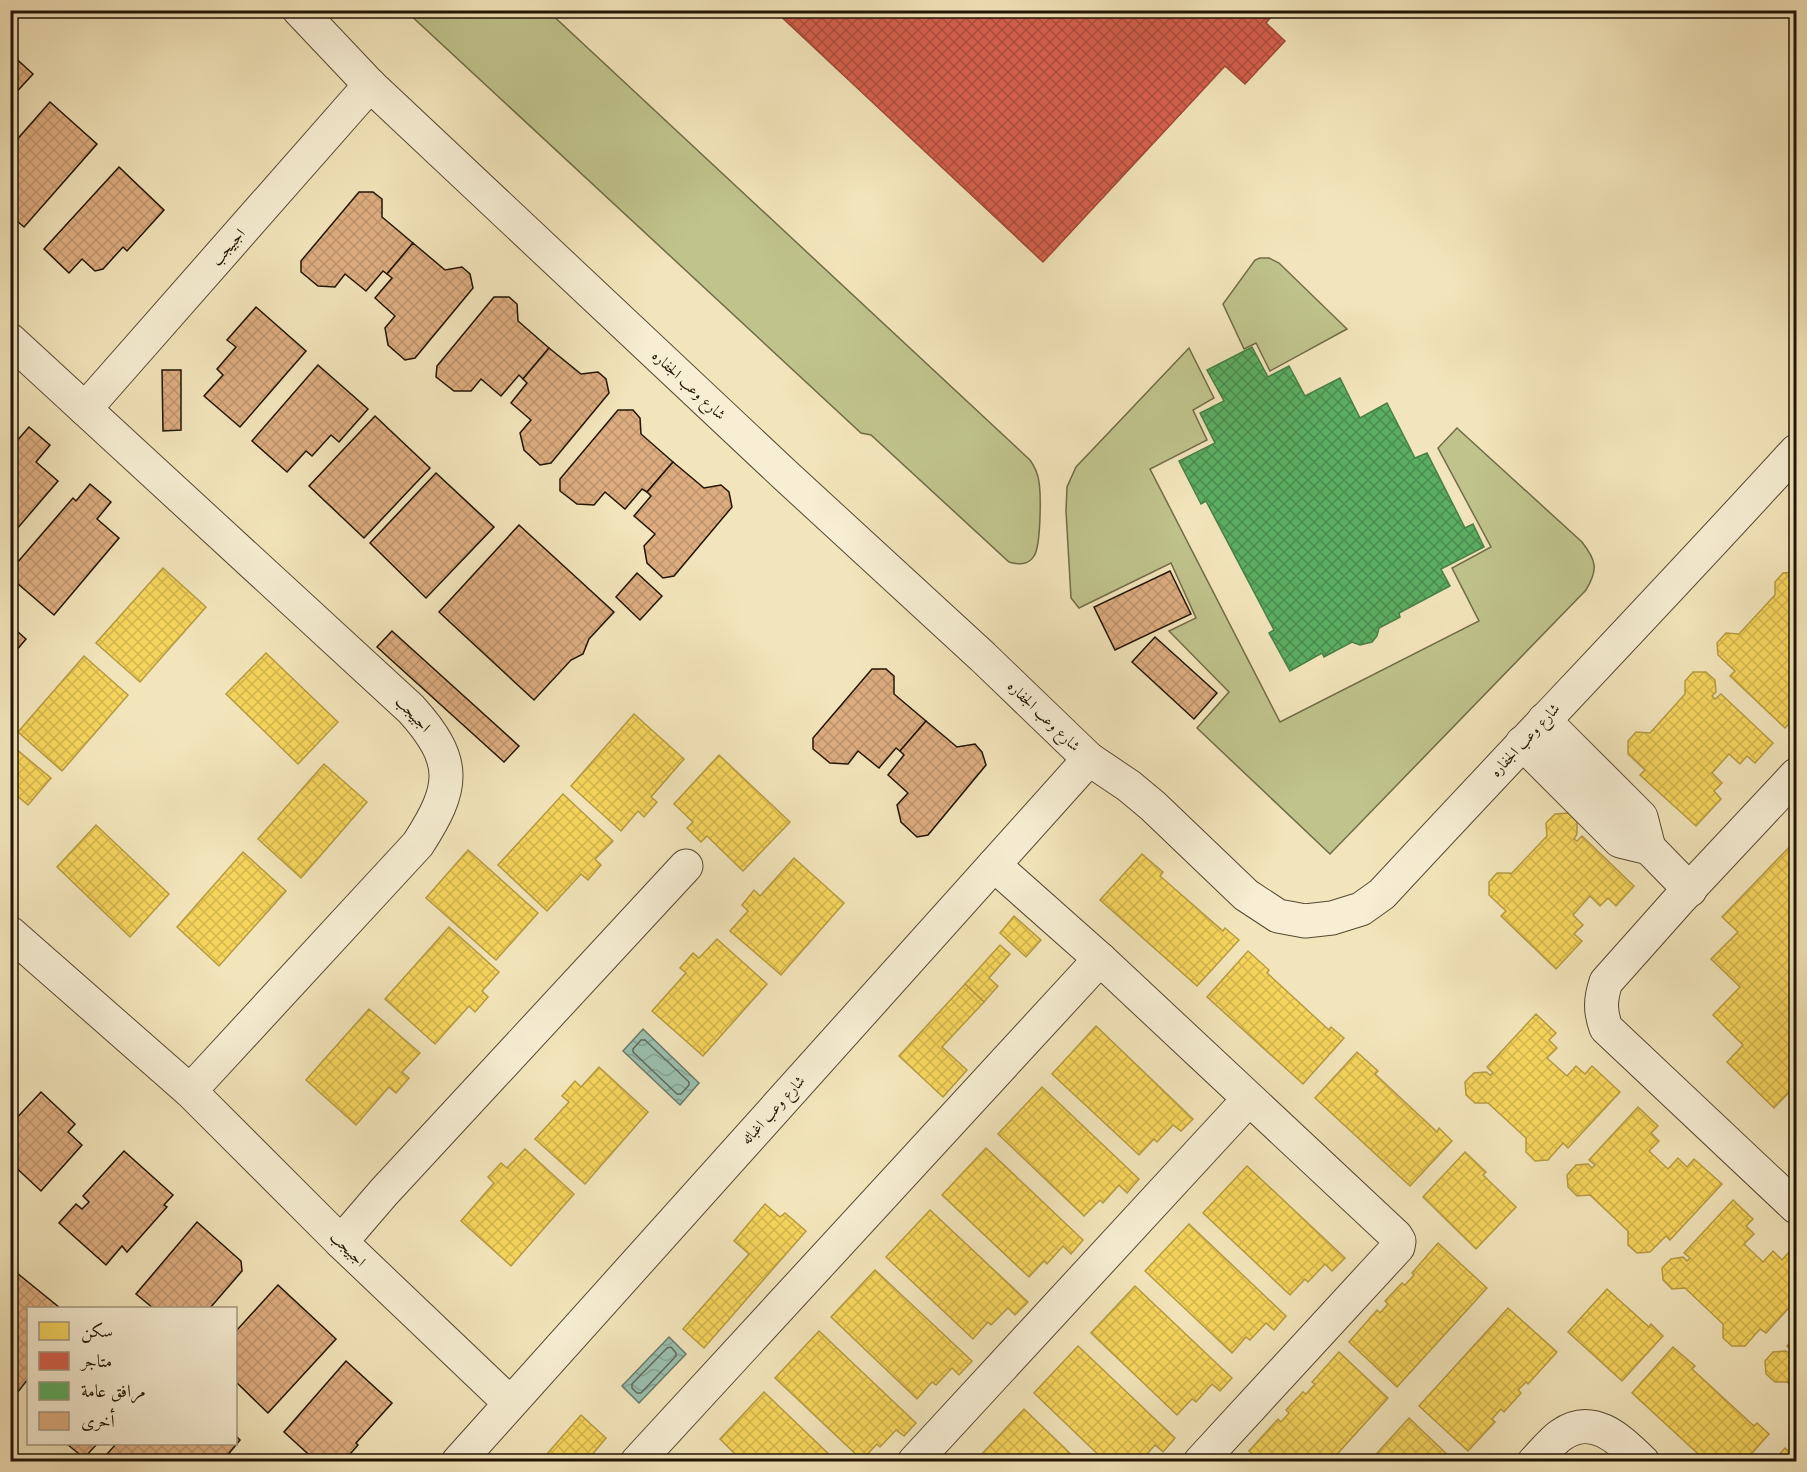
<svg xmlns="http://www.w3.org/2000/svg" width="1807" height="1472" font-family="'Libre Caslon Text',Amiri,serif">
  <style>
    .green { fill: #c0c38c; stroke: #706c48; stroke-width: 1.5 }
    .water { fill: url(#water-waves); stroke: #6a7b6b; stroke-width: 1.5 }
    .homes { fill: url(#homes-cross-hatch); stroke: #b69b42; stroke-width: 1.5 }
    .shops { fill: url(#shops-cross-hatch); stroke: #a04937; stroke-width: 1.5 }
    .public { fill: url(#public-cross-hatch); stroke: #498045; stroke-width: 1.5 }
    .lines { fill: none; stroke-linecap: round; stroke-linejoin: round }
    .shore { stroke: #5e6a5a; stroke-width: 1.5 }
    .building { fill: url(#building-cross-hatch); stroke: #211405; stroke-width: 1.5 }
    .minor-casing { stroke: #564832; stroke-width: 35 }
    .minor { stroke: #f7eed3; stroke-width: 33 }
    .labels { text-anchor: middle; stroke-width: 6; stroke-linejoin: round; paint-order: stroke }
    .street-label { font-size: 15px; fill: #211405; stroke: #f7eed3 }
  </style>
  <defs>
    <pattern id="water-waves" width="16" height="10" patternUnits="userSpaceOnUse" patternTransform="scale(1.5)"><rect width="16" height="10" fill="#9bbfaf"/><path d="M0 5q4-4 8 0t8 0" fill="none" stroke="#85a395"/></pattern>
    <pattern id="homes-cross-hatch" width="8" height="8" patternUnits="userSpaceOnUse" patternTransform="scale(1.5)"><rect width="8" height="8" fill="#f6d55c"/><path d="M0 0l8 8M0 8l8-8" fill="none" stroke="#d3b64e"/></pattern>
    <pattern id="shops-cross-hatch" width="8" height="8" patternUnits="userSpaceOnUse" patternTransform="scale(1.5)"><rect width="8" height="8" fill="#d6604d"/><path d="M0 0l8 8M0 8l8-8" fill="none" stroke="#ad4e3e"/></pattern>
    <pattern id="public-cross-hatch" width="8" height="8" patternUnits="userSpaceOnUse" patternTransform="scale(1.5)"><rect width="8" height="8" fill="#5aae61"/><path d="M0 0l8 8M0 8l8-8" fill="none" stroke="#4a8c4e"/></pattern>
    <pattern id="building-cross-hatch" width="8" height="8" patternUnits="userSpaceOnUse" patternTransform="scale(1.5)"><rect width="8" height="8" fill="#ddad80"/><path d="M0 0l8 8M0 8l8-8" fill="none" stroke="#bd946d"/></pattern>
  </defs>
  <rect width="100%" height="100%" fill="#f3e5bb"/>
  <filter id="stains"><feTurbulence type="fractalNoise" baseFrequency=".00333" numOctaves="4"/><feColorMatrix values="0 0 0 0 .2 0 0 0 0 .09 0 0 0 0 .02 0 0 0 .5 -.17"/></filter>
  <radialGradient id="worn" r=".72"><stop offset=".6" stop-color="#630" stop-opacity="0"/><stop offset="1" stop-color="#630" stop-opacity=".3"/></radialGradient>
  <!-- green -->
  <g class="green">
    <path d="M406,11H548L1030,460C1035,467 1038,474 1039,482C1041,495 1041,546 1034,556C1029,565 1018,565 1009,562L871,435L861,433Z"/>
    <polygon points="1260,258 1269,258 1279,263 1347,329 1270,371 1256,343 1244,349 1223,304 1255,260"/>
    <path d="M1189,348L1214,398L1193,410L1207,440L1150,469L1280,722L1479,621L1452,568L1491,547L1438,448L1457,428L1582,542C1597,561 1598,570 1586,590L1330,854L1197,728L1229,692L1169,631L1196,618L1171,563L1079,608L1071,598L1066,511L1067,487L1076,467Z"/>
  </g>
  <!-- water -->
  <g class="water">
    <polygon points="643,1029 699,1083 680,1105 623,1051"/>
    <polygon points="669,1337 686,1354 639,1403 622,1386"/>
  </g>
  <!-- homes -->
  <g class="homes">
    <polygon points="163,568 206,607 140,682 96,643"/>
    <polygon points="1795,572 1796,716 1785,728 1730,676 1735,671 1718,655 1717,643 1726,633 1739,634 1775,595 1775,582 1783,573"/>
    <polygon points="266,653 338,722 298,764 226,694"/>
    <polygon points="84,656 128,695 62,771 18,732"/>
    <polygon points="1693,672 1706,672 1715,680 1716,692 1712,696 1715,699 1721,694 1773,743 1755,763 1747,756 1740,764 1729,754 1712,773 1722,783 1714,791 1721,799 1696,826 1640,775 1645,770 1628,754 1628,741 1636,732 1650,733 1685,694 1685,681"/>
    <polygon points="634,714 684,759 651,797 657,802 644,817 638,811 621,831 571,786"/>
    <polygon points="10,744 51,778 28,805 10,790"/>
    <polygon points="719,755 790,822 743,871 707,836 701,842 687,828 693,822 674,804"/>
    <polygon points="324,764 367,802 301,878 258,839"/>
    <polygon points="563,794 613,841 595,859 601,865 588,880 581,874 547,911 498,865"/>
    <polygon points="1568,813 1577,822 1577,834 1574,839 1577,841 1582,836 1634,886 1616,906 1608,898 1600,906 1590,896 1573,915 1583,925 1574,934 1582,941 1556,969 1501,916 1506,911 1489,895 1489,882 1497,873 1510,873 1511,874 1547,836 1546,823 1555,814"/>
    <polygon points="96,825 169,894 130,937 57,867"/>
    <polygon points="1796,840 1796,1085 1774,1108 1727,1062 1743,1045 1713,1015 1740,987 1711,959 1738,932 1722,917"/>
    <polygon points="468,850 538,913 496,960 426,898"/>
    <polygon points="243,852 286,891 219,966 177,927"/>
    <polygon points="1142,854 1163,872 1160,876 1223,931 1225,928 1239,940 1197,986 1100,900"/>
    <polygon points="794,858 844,903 781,975 730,931 748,911 742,905 754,890 760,896"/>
    <polygon points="1014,916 1041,940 1026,957 1000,933"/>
    <polygon points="449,927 499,972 482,991 488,997 475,1012 469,1006 435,1044 385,999"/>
    <polygon points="717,939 767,984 703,1056 652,1011 686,973 680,968 693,953 699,958"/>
    <polygon points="1000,945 1010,954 989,978 998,986 984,1002 965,984"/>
    <polygon points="1248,951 1269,970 1267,973 1329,1030 1331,1027 1344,1038 1303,1084 1207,997"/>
    <polygon points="965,984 984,1002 942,1047 967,1070 943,1097 899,1056"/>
    <polygon points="369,1009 420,1053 402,1072 409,1078 396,1093 389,1087 356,1125 306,1080"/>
    <polygon points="1536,1014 1556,1033 1549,1040 1557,1048 1547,1058 1567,1076 1576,1066 1585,1074 1592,1066 1620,1092 1568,1148 1563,1143 1548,1160 1535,1161 1526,1152 1526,1138 1488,1103 1475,1103 1466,1095 1465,1082 1474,1073 1486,1072 1490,1075 1493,1073 1487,1067"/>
    <polygon points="1096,1026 1193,1119 1181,1131 1173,1125 1157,1142 1154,1139 1139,1155 1052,1074"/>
    <polygon points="1357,1052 1378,1071 1375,1074 1437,1132 1439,1128 1452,1141 1410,1186 1315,1098"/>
    <polygon points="599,1067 648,1112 585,1184 535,1139 569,1102 562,1096 575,1081 581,1087"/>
    <polygon points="1042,1087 1139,1179 1127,1193 1119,1185 1103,1203 1100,1200 1084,1216 998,1134"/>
    <polygon points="1638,1107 1658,1126 1651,1133 1659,1141 1649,1151 1668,1169 1678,1158 1687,1167 1694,1159 1722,1184 1670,1240 1666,1236 1650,1252 1637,1253 1628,1245 1628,1231 1590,1195 1577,1196 1568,1187 1567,1175 1576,1165 1588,1164 1592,1168 1595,1165 1589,1160"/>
    <polygon points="986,1148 1083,1240 1071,1254 1063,1246 1047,1264 1044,1261 1029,1277 942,1195"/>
    <polygon points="525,1149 574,1194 511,1266 461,1221 494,1183 488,1177 501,1163 507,1168"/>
    <polygon points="1465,1152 1486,1172 1483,1175 1516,1207 1476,1249 1423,1197"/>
    <polygon points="1247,1166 1345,1258 1332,1271 1325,1264 1308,1282 1305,1279 1290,1295 1203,1213"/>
    <polygon points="1733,1200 1753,1219 1746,1226 1754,1234 1744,1244 1763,1262 1773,1251 1782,1260 1789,1252 1796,1259 1796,1300 1766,1333 1760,1329 1745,1346 1732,1346 1723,1338 1723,1324 1685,1288 1672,1289 1663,1280 1662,1268 1671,1259 1683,1257 1687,1261 1690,1258 1684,1253"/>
    <polygon points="765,1204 780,1217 785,1213 806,1231 704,1348 683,1329 749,1254 734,1241"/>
    <polygon points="930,1210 1028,1302 1015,1315 1008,1308 991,1325 988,1322 973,1339 886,1257"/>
    <polygon points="1189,1224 1286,1316 1274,1330 1266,1323 1250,1340 1246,1337 1232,1353 1145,1271"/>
    <polygon points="1438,1243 1487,1288 1397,1387 1349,1342 1377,1310 1380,1313 1388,1304 1385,1301 1402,1283 1405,1285 1414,1275 1412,1273"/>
    <polygon points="875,1270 972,1361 959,1375 952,1368 936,1385 932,1382 917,1399 831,1317"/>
    <polygon points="1135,1286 1232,1378 1220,1391 1212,1384 1196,1402 1192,1399 1177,1415 1091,1333"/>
    <polygon points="1607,1289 1649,1327 1651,1324 1663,1336 1622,1381 1568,1332"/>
    <polygon points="1508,1308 1557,1352 1528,1384 1526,1382 1518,1390 1521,1393 1504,1412 1501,1409 1492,1419 1495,1422 1468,1451 1419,1406"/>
    <polygon points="819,1331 916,1423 904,1436 896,1430 880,1447 877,1444 862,1460 775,1378"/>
    <polygon points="1796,1336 1796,1390 1787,1382 1775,1382 1766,1374 1765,1361 1773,1352 1786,1351 1790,1354 1793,1352 1787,1346"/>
    <polygon points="1078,1346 1175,1438 1163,1452 1155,1445 1140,1462 1136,1459 1134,1462 1106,1462 1034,1393"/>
    <polygon points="1673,1347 1695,1366 1692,1369 1754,1426 1757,1423 1769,1434 1744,1462 1707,1462 1632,1393"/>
    <polygon points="1339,1352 1388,1398 1330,1462 1261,1462 1249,1451 1278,1419 1281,1422 1289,1413 1286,1410 1303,1392 1306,1394 1315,1384 1312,1382"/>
    <polygon points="764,1392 837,1462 743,1462 720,1439"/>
    <polygon points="1024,1409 1079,1462 985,1462 980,1456"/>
    <polygon points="581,1415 606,1438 586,1462 540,1462"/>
    <polygon points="1409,1418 1455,1462 1369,1462"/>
    <polygon points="1785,1448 1796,1458 1796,1462 1773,1462"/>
  </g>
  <!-- shops -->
  <polygon class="shops" points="774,10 1277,10 1266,23 1285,41 1245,84 1225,66 1043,262"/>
  <!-- public -->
  <polygon class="public" points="1252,347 1268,377 1289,366 1305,396 1340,378 1360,418 1387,403 1415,458 1427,453 1465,528 1473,524 1484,547 1441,569 1450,586 1399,613 1400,617 1379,628 1377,636 1372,642 1360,645 1352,642 1324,657 1322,653 1290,671 1269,633 1274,630 1206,501 1201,504 1179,461 1215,443 1200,413 1224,401 1207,370"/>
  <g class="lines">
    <!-- shore -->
    <g class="shore">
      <polygon points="641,1040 645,1040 689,1082 689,1085 681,1094 677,1094 633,1052 633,1049"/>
      <polygon points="671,1347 676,1353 676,1356 641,1393 637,1393 632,1388 632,1384 667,1348"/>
    </g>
  </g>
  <!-- building -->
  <g class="building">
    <polygon points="10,53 33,74 10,99"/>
    <polygon points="50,102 97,144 24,227 10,215 10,155 18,146 14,143"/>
    <polygon points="119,167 164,210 127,251 123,247 103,269 95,271 82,259 69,273 44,249"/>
    <polygon points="359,192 373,192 382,199 382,217 413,243 387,274 383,271 366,291 345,274 335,287 318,286 301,272 301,261"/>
    <polygon points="413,243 445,270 462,267 470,274 473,288 415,358 405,360 388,345 385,328 395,316 375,298 392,278 387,274"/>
    <polygon points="494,297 509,297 517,304 518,321 549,348 523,379 519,375 501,396 481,379 471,391 454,391 436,377 437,366"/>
    <polygon points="256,307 306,351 240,427 204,396 223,375 217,369 236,347 227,340"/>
    <polygon points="549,348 581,374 598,372 606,379 609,393 551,463 540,465 524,450 520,433 531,420 511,403 527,383 523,379"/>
    <polygon points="318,365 368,409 339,442 331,435 312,456 306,451 287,472 252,441"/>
    <polygon points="162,370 181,370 181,430 163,431"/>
    <polygon points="618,410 633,410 640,418 641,434 673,462 647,492 642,489 625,509 605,492 594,505 577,504 560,491 560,479"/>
    <polygon points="375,416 430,468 364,538 309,486"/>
    <polygon points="29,427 50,445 36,462 58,481 10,537 10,442 12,441 15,443"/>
    <polygon points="673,462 704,488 721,485 729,492 732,507 674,576 663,578 647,563 644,546 655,534 634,516 651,496 647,492"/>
    <polygon points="436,473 494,527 426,598 370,543"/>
    <polygon points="90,484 111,502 97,519 119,538 54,615 10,577 10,571 73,498 76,501"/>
    <polygon points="519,525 614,612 589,639 583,654 571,660 534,700 439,612"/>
    <polygon points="1170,571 1191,614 1115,650 1094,607"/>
    <polygon points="637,573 662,596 640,620 616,597"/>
    <polygon points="10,625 26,639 10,658"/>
    <polygon points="392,631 519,746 504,762 377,647"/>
    <polygon points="1155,637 1217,693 1194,719 1132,662"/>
    <polygon points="872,669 886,669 894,676 894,694 926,721 900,751 896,748 879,768 858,751 848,764 830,763 813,749 813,738"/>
    <polygon points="926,721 957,747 975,744 982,752 986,765 928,835 917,837 901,822 897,805 908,793 888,775 904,755 900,751"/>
    <polygon points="41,1092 75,1124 68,1132 82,1145 41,1191 10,1162 10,1125"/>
    <polygon points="124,1151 173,1195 164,1205 167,1207 127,1252 122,1246 106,1265 59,1223 76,1204 82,1209 89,1202 83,1196"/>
    <polygon points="197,1222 241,1261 242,1271 210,1308 153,1308 136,1294"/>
    <polygon points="17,1273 60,1308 28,1308 28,1379 17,1393 10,1388 10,1281"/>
    <polygon points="278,1285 336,1339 268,1413 236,1382 236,1331"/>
    <polygon points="346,1361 392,1403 356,1443 358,1445 343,1462 317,1462 284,1432"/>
    <polygon points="236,1436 240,1440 226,1457 232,1462 100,1462 116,1444 236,1444"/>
    <polygon points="67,1444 97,1444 84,1458"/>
  </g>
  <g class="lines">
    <!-- minor casing -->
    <g class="minor-casing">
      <g id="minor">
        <path d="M299,10L370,85L784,474L983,657L1089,759L1129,786L1153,806L1246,895L1278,916L1305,921L1332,918L1361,909L1382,894C1519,746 1660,600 1796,451"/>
        <path d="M10,340L411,709C458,761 455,787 418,844L190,1091"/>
        <polyline points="85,409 370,85"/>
        <polyline points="1544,720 1641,817 1649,848"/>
        <polyline points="1522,743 1620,841 1649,848 1690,890"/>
        <path d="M1796,775L1679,900L1606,982C1600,1000 1600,1011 1606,1028L1796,1207"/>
        <polyline points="994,865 1100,959 1396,1236 1399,1241 1398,1247 1200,1462"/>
        <polyline points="10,933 190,1091 341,1242 510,1403"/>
        <polyline points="341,1242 384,1192 686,866"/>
        <polyline points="458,1462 1089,759"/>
        <polyline points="637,1462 1100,959"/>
        <polyline points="914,1462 1249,1099"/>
        <path d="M1534,1462C1543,1453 1551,1442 1561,1435C1594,1412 1621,1441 1643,1462"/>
      </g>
    </g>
    <!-- minor -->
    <use href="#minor" class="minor"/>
  </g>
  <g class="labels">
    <!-- street labels -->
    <g class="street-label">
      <text transform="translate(228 247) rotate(-49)" y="5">اجبيجب</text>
      <text transform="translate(689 385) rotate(43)" y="5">شارع وعب الجفاره</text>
      <text transform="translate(413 714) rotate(47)" y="5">اجبيجب</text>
      <text transform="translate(1044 716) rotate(44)" y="5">شارع وعب الجفاره</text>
      <text transform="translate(1525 740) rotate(-47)" y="5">شارع وعب الجفاره</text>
      <text transform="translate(773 1110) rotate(-48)" y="5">شارع وعب اغباثه</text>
      <text transform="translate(348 1249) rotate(44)" y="5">اجبيجب</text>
    </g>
  </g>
  <!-- margin -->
  <rect width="1807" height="1472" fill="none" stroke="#f3e5bb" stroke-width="36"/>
  <rect x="12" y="12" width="1783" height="1448" fill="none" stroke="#211405" stroke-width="3"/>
  <rect x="18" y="18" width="1771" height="1436" fill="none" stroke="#211405" stroke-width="1.5"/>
  <!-- legend -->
  <rect x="27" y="1307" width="210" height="138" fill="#f7eed3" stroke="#a19781" stroke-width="1.5"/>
  <rect x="39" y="1322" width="30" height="18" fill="#f6d55c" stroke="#a19781" stroke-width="1.5"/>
  <text x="81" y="1337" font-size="18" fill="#211405">سكن</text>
  <rect x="39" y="1352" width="30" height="18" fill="#d6604d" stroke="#a19781" stroke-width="1.5"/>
  <text x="81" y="1367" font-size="18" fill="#211405">متاجر</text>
  <rect x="39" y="1382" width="30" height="18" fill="#5aae61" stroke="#a19781" stroke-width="1.5"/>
  <text x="81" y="1397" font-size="18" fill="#211405">مرافق عامة</text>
  <rect x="39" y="1412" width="30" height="18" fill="#ddad80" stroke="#a19781" stroke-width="1.5"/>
  <text x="81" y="1427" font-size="18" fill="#211405">أخرى</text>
  <rect width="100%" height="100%" filter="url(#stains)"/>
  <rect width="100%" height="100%" fill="url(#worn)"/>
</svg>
